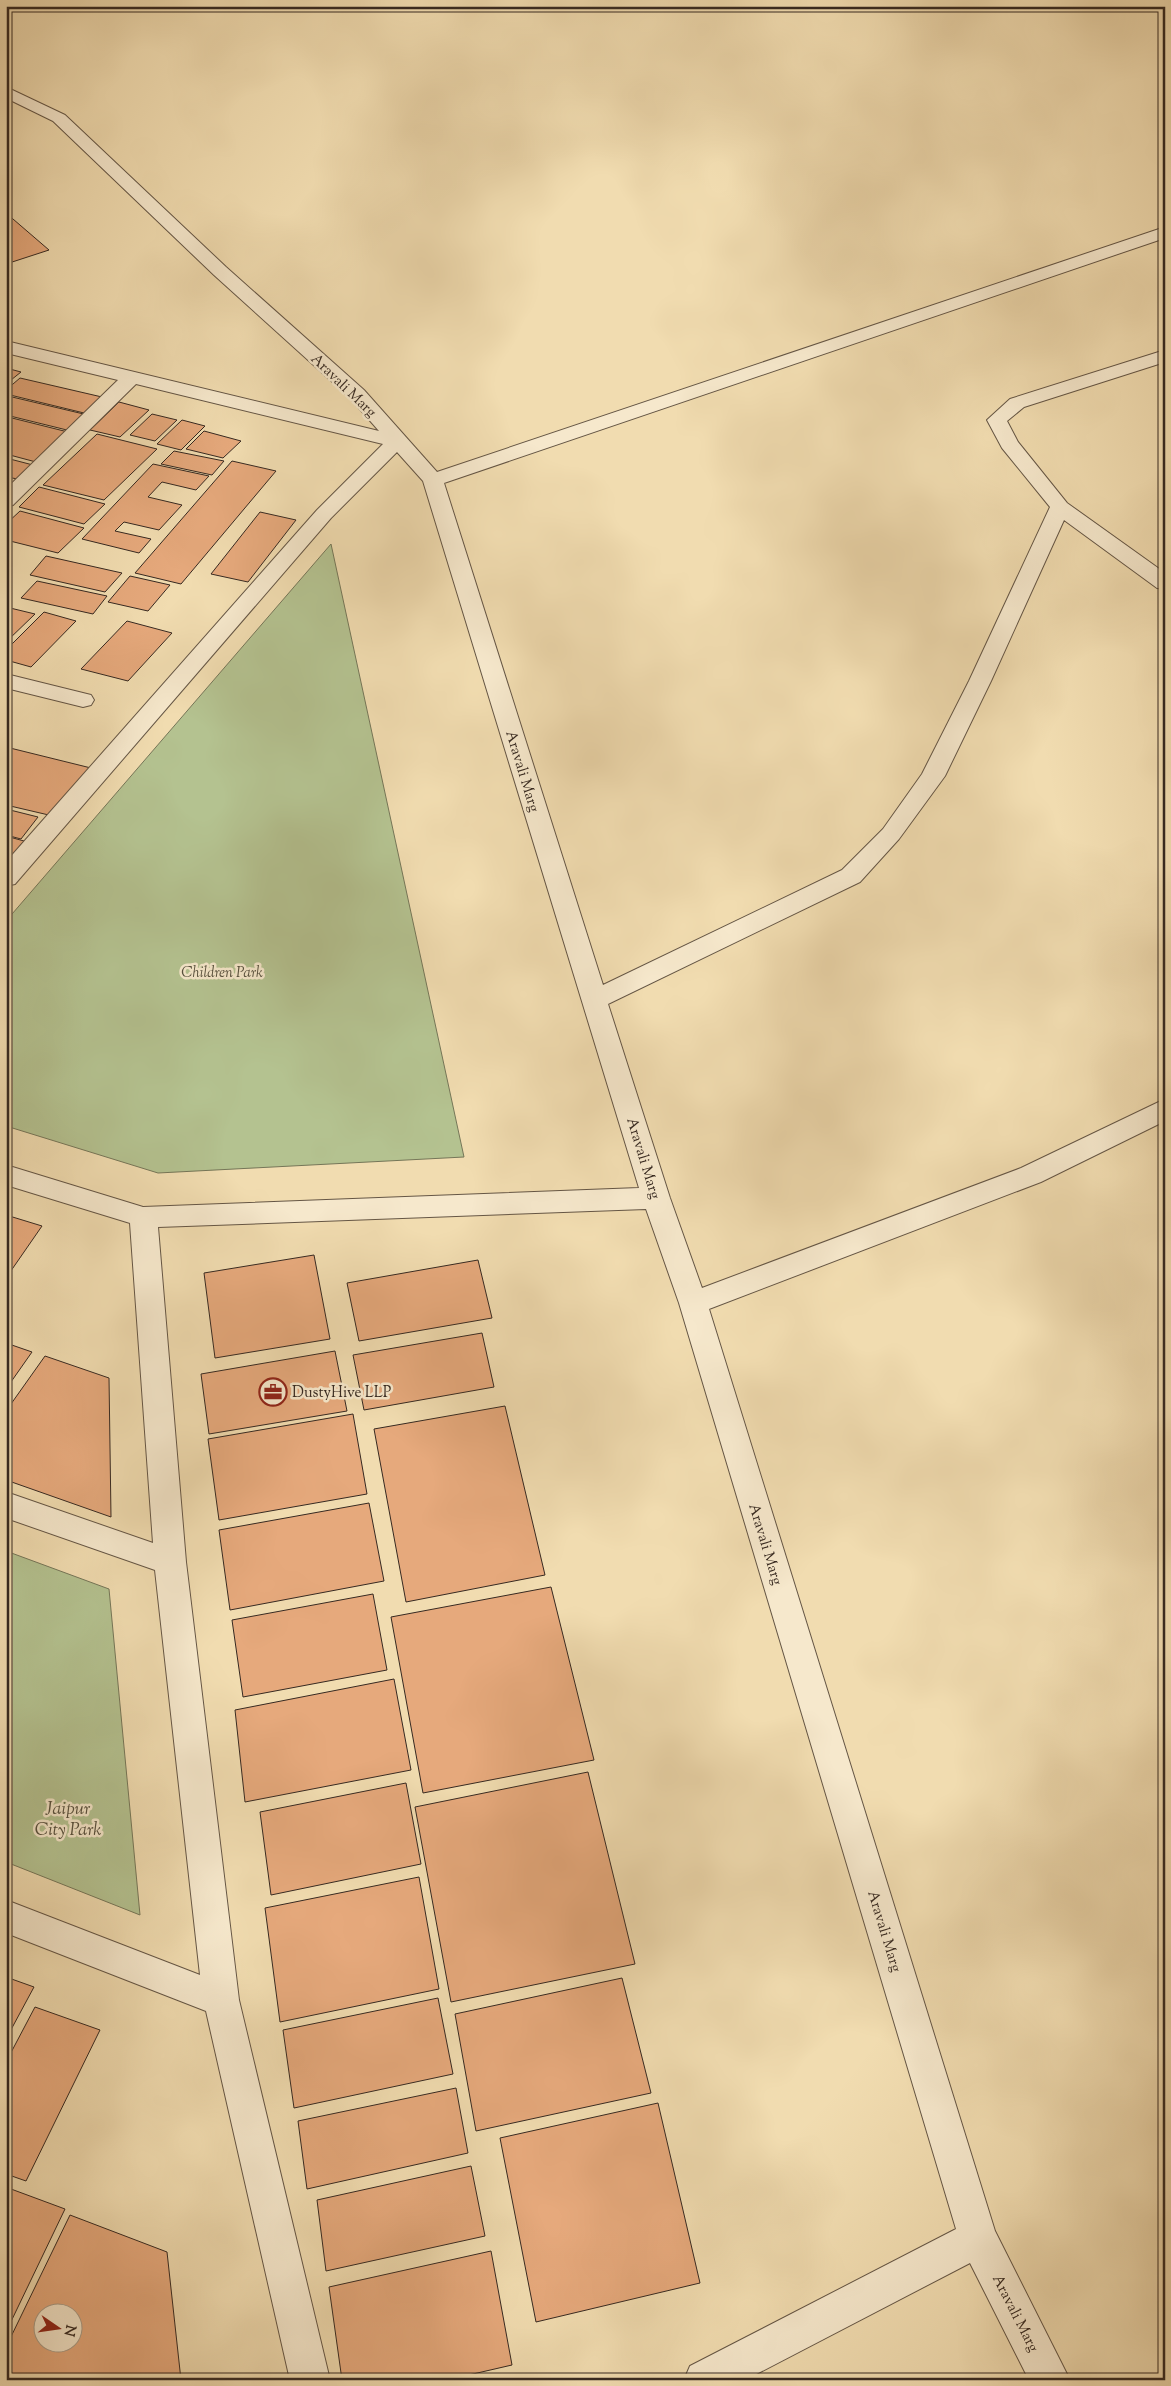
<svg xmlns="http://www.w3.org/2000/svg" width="1171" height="2386" font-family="'Sorts Mill Goudy',serif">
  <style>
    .green { fill: #b4c290; stroke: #757658 }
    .building { fill: #e6a97c; stroke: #362921; fill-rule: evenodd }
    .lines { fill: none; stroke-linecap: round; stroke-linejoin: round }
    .minor-casing { stroke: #655645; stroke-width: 2 }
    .minor { fill: #f6e8cc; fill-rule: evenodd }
    .labels { text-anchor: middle; stroke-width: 5; stroke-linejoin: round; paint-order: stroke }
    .street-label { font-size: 15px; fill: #362921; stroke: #f6e8cc }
    .park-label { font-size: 15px; font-style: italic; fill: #564f3d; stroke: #f6e8cc }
    .poi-label { font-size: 15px; fill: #362921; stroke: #f6e8cc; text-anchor: start }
    .near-park-label { font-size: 18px; font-style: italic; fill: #564f3d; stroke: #f6e8cc }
  </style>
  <rect width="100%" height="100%" fill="#f1dcb0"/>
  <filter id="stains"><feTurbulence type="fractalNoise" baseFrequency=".004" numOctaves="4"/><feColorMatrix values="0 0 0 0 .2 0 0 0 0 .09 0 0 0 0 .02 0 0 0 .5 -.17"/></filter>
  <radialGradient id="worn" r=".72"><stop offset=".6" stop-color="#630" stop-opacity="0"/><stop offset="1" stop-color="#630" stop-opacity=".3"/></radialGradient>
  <!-- green -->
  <g class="green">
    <polygon points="331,544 464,1157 158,1173 6,1126 6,921"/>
    <polygon points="6,1551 109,1589 140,1915 6,1862"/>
  </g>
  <!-- building -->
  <g class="building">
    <polygon points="6,213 49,250 6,264"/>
    <polygon points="6,368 21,372 6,384"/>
    <polygon points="20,378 102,397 84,413 6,394 6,390"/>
    <polygon points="8,396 92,416 75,432 6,415 6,397"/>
    <polygon points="119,402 149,410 120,437 90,430"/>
    <polygon points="152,414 177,420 155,441 130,435"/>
    <polygon points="8,417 68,432 36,462 6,454 6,419"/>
    <polygon points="182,420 205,426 181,450 157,444"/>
    <polygon points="204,431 241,441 223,458 186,449"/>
    <polygon points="97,434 157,449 104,500 43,485"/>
    <polygon points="174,451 224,461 212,475 161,464"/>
    <polygon points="6,458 33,465 18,479 6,477"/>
    <polygon points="232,461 276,471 181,584 135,573"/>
    <polygon points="153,464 209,476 196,490 162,482 148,497 182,505 159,530 124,522 115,531 151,539 139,553 82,539"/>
    <polygon points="39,487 105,504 84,524 19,507"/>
    <polygon points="20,511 84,528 58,553 6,540 6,524"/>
    <polygon points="260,512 296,520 248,582 211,574"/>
    <polygon points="46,556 122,573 105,592 30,575"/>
    <polygon points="130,576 170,585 148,611 108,602"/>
    <polygon points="37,581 107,596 93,614 21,598"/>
    <polygon points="6,607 35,614 6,642"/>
    <polygon points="44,612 76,621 31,667 6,660 6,650"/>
    <polygon points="127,621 172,633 128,681 81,669"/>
    <polygon points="6,747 91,768 53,816 6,805"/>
    <polygon points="6,809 38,817 21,839 6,835"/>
    <polygon points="6,836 24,841 6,863"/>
    <polygon points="6,1215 42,1226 6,1278"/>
    <polygon points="314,1255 330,1339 215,1358 204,1273"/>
    <polygon points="478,1260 492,1318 359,1341 347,1283"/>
    <polygon points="482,1333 494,1387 364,1410 353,1355"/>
    <polygon points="6,1343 32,1352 6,1389"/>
    <polygon points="335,1351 347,1411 209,1434 201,1374"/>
    <polygon points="45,1356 109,1378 111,1517 6,1480 6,1411"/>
    <polygon points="505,1406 545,1575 406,1602 374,1429"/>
    <polygon points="353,1414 367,1494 219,1520 208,1439"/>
    <polygon points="369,1503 384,1581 230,1610 219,1530"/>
    <polygon points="551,1587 594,1760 423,1793 391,1617"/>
    <polygon points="373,1594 387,1670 243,1697 232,1620"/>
    <polygon points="394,1679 411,1770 245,1802 235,1710"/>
    <polygon points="588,1772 635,1964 451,2002 415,1807"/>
    <polygon points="406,1783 421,1864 271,1895 260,1812"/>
    <polygon points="419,1877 439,1989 280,2022 265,1908"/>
    <polygon points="6,1977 34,1987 6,2039"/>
    <polygon points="622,1978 651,2093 476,2131 455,2014"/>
    <polygon points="438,1998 453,2074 294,2108 283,2030"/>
    <polygon points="35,2007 100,2030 26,2181 6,2174 6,2062"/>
    <polygon points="456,2088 468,2153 307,2189 298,2121"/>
    <polygon points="658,2103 700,2283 536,2322 500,2138"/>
    <polygon points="471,2166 485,2236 326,2271 317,2200"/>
    <polygon points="11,2189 65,2209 6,2332 6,2198"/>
    <path d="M70,2215L167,2252L181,2380H6V2347ZM42,2314H72V2344H42Z"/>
    <polygon points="491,2251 512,2365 447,2380 342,2380 329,2287"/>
  </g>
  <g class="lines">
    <!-- minor casing -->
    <g class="minor-casing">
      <g id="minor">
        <polygon points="6,87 65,115 226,267 364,390 437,472 1165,227 1165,238 444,483 603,985 842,870 883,829 922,774 969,681 1050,507 1002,448 987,420 1010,399 1165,350 1165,362 1024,407 1007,421 1018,442 1067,503 1165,573 1165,589 1157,588 1064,520 991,681 945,776 899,839 860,882 608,1004 670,1198 702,1288 1021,1168 1165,1099 1165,1121 1041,1182 709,1309 995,2231 1070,2380 1029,2380 970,2263 745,2380 684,2380 690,2366 956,2229 679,1303 646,1209 158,1227 186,1562 239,2000 330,2380 290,2380 206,2011 6,1933 6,1900 200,1975 155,1570 6,1518 6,1492 153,1543 130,1223 6,1185 6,1165 143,1207 639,1188 423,481 397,452 331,518 15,884 6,886 6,862 317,510 383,444 136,384 13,505 6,507 6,489 118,380 6,353 6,341 379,431 350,398 214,275 53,121 6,98"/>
        <polygon points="6,674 91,695 94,700 91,705 83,707 6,688"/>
      </g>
    </g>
    <!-- minor -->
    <use href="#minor" class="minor"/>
  </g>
  <!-- icons -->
  <defs>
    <g id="office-ring" transform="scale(1.4375)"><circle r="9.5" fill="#f6e8cc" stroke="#8f2418" stroke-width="1.5"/><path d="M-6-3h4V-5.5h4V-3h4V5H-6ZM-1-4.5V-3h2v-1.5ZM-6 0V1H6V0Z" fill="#8f2418"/></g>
  </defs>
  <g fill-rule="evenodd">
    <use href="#office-ring" x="273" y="1392"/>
  </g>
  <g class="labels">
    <!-- street labels -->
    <g class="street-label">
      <text transform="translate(344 385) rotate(44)" y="5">Aravali Marg</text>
      <text transform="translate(523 771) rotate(73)" y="5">Aravali Marg</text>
      <text transform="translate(644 1158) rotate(73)" y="5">Aravali Marg</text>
      <text transform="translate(766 1544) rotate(73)" y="5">Aravali Marg</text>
      <text transform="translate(885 1931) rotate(73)" y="5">Aravali Marg</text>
      <text transform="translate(1016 2313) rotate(63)" y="5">Aravali Marg</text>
    </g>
    <!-- park labels -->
    <g class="park-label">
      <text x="222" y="977">Children Park</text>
    </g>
    <!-- poi labels -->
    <g class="poi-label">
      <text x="292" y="1397">DustyHive LLP</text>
    </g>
    <!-- near-park labels -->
    <g class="near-park-label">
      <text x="68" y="1814">Jaipur<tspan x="68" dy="21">City Park</tspan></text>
    </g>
  </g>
  <!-- margin -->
  <rect width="1171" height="2386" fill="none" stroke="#f1dcb0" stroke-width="25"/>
  <rect x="8" y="8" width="1156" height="2371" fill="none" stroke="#362921" stroke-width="2.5"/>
  <rect x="12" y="12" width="1146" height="2361" fill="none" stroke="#362921"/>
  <!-- north arrow -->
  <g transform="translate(58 2328) rotate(103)"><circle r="24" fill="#f6e8cc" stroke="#a99c88"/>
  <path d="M0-4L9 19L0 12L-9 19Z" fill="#8f2418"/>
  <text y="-8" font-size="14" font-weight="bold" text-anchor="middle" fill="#362921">N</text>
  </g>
  <rect width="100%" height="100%" filter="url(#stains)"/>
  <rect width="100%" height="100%" fill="url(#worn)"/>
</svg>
